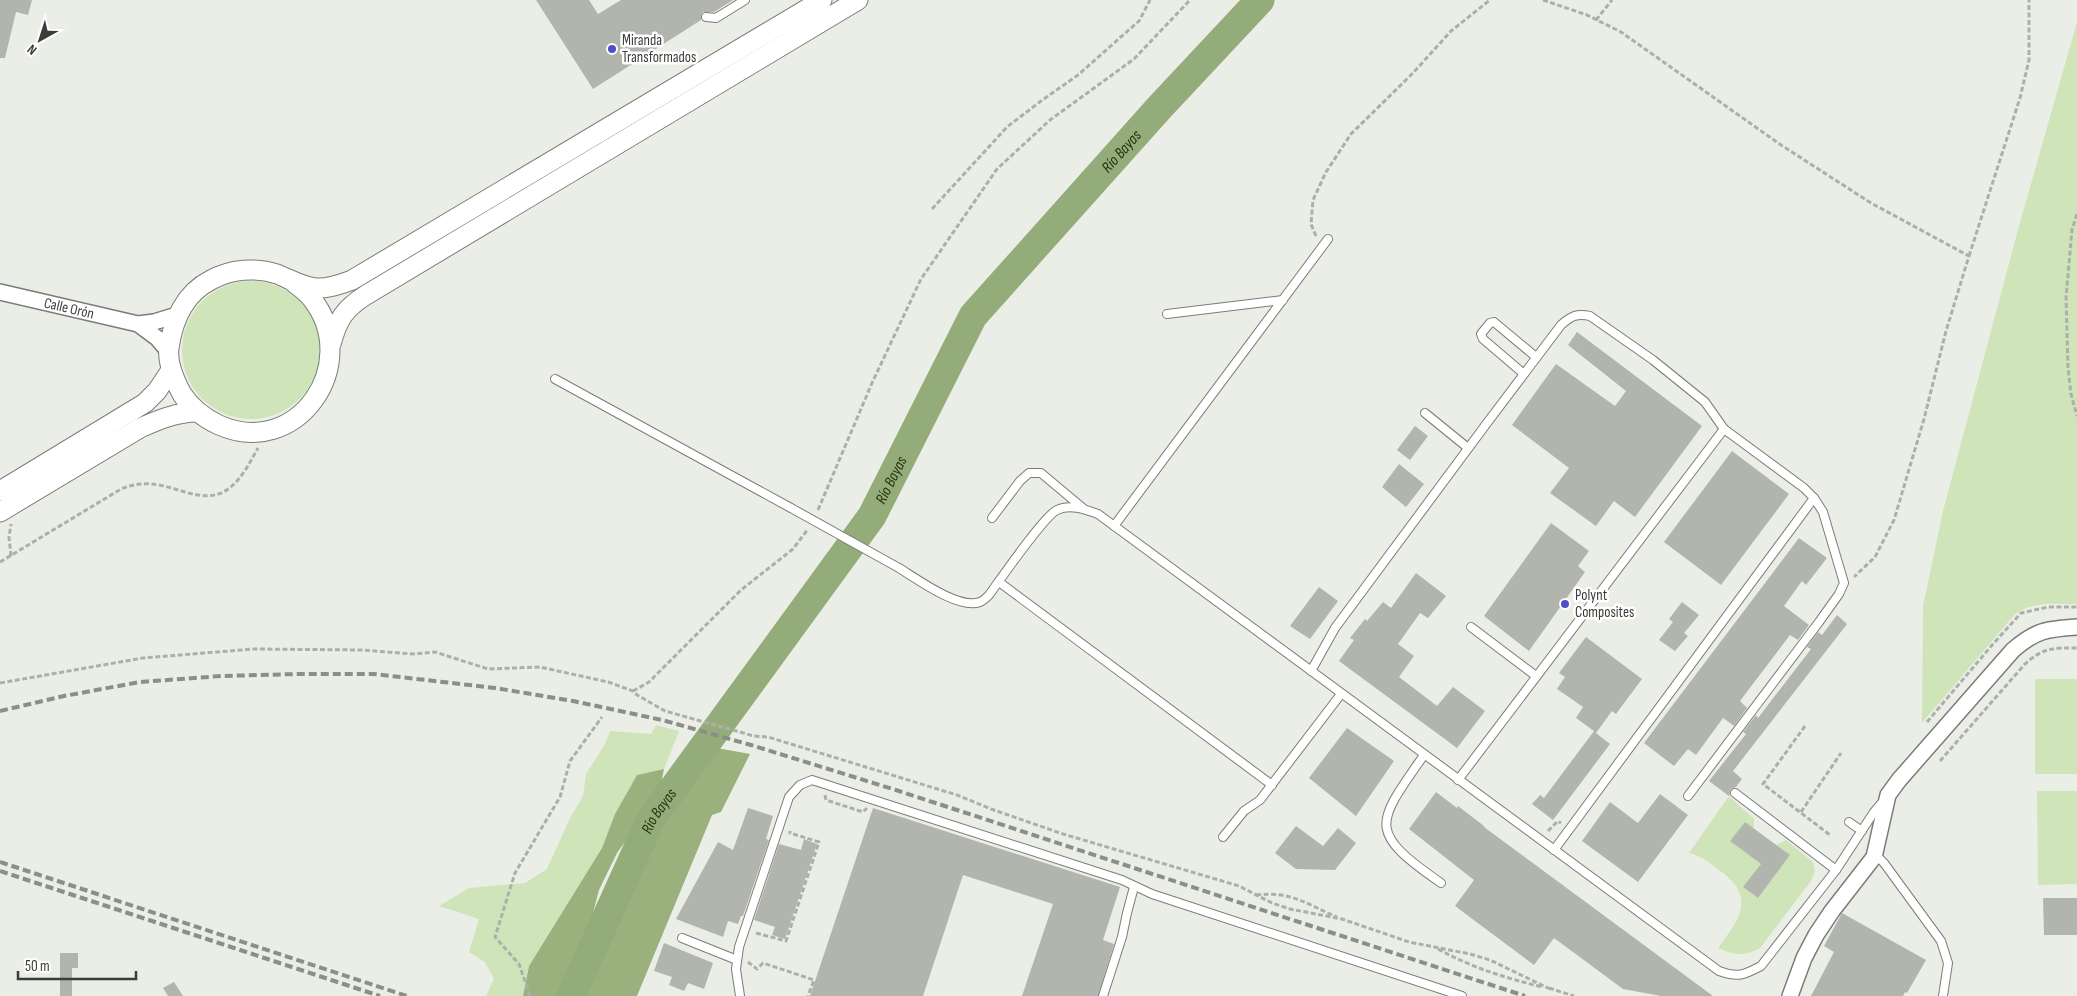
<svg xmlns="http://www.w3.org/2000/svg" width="2077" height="996" font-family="'Sofia Sans Condensed',sans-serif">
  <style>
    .green { fill: #cfe4b9 }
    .forest { fill: #9ab17e }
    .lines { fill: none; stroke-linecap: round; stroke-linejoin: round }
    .river { stroke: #94ac79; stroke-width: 29 }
    .building { fill: #b1b5ae }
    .service-casing { stroke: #7a7d77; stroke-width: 10 }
    .minor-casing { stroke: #7a7d77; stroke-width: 18 }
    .tertiary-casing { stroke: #7a7d77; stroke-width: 21 }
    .path { stroke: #adb0aa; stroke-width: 3; stroke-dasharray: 5 2.5; stroke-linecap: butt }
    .service { stroke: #fff; stroke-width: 8 }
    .minor { stroke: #fff; stroke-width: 15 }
    .tertiary { stroke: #fff; stroke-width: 19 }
    .rail { stroke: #8c8e89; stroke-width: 4; stroke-dasharray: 8 4; stroke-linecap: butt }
    .service-bridge-casing { stroke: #7a7d77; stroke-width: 10; stroke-linecap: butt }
    .service-bridge { stroke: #fff; stroke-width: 8 }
    .poi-dot { fill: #514fc6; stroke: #fff; stroke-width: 2 }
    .labels { text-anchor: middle; stroke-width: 5; stroke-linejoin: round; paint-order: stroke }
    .poi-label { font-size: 15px; fill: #3b3d3a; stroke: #fff; text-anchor: start }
    .street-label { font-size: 15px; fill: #3b3d3a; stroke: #fff }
    .water-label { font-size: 16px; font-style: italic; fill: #25350f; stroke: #fff }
  </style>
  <rect width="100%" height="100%" fill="#ebeee7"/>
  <!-- green -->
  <g class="green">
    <path d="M2077,22V604C2055,604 2034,601 2015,614L1922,723L1923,606L1943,511L2019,226Z"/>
    <circle cx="251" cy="350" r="69"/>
    <rect x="2035" y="679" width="42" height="95"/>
    <polygon points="656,725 679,731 664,769 637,775 615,814 602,848 529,966 523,996 486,996 494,979 485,962 469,952 479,919 439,906 469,888 525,883 547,869 569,820 583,796 586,774 605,744 610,731 651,734"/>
    <polygon points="2037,791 2077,791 2077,884 2038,885"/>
    <path d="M1729,796L1754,819V829L1745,822L1730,841L1761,864L1744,888L1758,898L1790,855L1776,845L1786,840L1813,862L1815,871L1811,881L1760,948C1744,957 1734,955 1718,948C1740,918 1757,897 1719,870C1710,863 1700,855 1689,853Z"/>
  </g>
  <!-- forest -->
  <polygon class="forest" points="717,748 750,754 721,812 712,815 637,996 523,996 529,966 602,848 615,814 637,775 664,769 659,794 617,853 599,890 592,917 606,919 624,891 664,813"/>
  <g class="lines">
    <!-- river -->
    <path class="river" id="s1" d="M571,996L651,819L872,516L973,316L1159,108L1260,0"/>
  </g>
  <!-- building -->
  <g class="building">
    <polygon points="0,0 32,0 28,15 16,12 5,58 0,58"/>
    <polygon points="536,0 589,0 598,14 621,0 733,0 714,12 703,12 701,16 701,20 593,89"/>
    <polygon points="1577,332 1702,426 1635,517 1614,501 1596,526 1550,493 1569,468 1512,425 1556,364 1615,406 1626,391 1568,345"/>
    <polygon points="1415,426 1428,436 1410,460 1397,450"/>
    <polygon points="1732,451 1789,494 1721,585 1664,542"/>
    <polygon points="1399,464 1424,484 1406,507 1382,487"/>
    <polygon points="1551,523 1589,551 1578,566 1585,572 1529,651 1484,616"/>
    <polygon points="1799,538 1827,558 1806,585 1802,581 1784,606 1809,625 1798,640 1790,635 1740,701 1747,708 1734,726 1723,718 1696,755 1688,749 1674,766 1644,743"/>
    <polygon points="1416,573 1446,596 1428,618 1420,613 1398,644 1414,656 1399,677 1437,706 1453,687 1485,711 1457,748 1339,661 1354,640 1350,638 1365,619 1367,621 1383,602 1391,608"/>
    <polygon points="1319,587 1338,601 1310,639 1290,626"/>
    <polygon points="1682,602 1699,615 1684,633 1688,636 1675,651 1659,640 1673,622 1669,619"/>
    <polygon points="1837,615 1847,624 1733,771 1742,779 1736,787 1731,789 1729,796 1709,781 1746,734 1743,732 1756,715 1758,718 1811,649 1807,647 1818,632 1822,635"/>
    <polygon points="1586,637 1642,679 1616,714 1612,711 1596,733 1610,744 1553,820 1532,804 1540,795 1544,798 1594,731 1576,718 1583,707 1557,689 1565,677 1559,673"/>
    <polygon points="1347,728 1394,761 1356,816 1309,778"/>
    <polygon points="1436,792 1457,808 1458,806 1484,826 1484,827 1713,996 1661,996 1623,989 1554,938 1534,965 1455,906 1474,880 1409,829"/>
    <polygon points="1660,794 1688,815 1638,882 1582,841 1610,802 1638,823"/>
    <polygon points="748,808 773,816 766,839 769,840 743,916 741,916 738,924 728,921 723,937 676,919 718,842 733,850"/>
    <polygon points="873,808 1120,887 1103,940 1114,944 1098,996 1022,996 1053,904 963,875 923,996 810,996"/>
    <polygon points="1745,822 1790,855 1758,898 1743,887 1761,864 1730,841"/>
    <polygon points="1296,826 1323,846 1338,828 1356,843 1335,870 1296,869 1275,853"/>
    <polygon points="804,839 817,844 785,939 772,935 775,927 754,920 779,844 801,850"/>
    <polygon points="2043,898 2077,898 2077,935 2044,935"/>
    <polygon points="1842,913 1926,960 1907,993 1905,992 1903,996 1811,996 1834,952 1824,946"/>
    <polygon points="664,943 713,963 704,989 688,983 684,991 669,985 672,977 654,971"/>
    <polygon points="60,953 78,953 78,968 72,968 72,996 60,996"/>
    <polygon points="174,982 183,996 168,996 163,988"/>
  </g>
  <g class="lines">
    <!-- service casing -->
    <g class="service-casing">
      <g id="service">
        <polyline points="706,17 716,18 745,0"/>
        <polyline points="1167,314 1283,300"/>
        <polyline points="1524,374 1483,339 1481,334 1490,323 1494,322 1536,357"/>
        <polyline points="555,379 791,508"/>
        <polyline points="1425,413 1468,448"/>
        <polyline points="992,518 1020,481 1029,473 1041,473 1084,509"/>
        <polyline points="1114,526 1328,239"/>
        <path d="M899,568C917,579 959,610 980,602C983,601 987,597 989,595C1000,580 1044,516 1057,510C1070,504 1084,509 1098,514L1719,971C1738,978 1744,975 1761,966L1836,870L1874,812L1884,800"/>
        <polyline points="999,582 1272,785"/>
        <polyline points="1471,627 1536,676"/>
        <path d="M1311,671L1335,628L1487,423L1561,325C1571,316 1577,313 1590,316L1653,360L1705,402L1724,429L1458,780"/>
        <path d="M1424,755C1376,824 1366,831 1441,883"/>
        <polyline points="1735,793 1836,870"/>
        <polyline points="1688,796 1819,622 1839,594 1844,583 1823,512 1814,498"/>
        <polyline points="1849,822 1862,831"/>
        <polyline points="1223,837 1244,811 1260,800 1341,694"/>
        <polyline points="1554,850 1814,498 1804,488 1724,429"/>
        <polyline points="1875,854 1884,863 1941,941 1948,963 1943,996"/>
        <polyline points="682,938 737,960"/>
        <polyline points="740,996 736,969 739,947 789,797 800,785 812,780 1122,880 1152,894 1462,996"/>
        <polyline points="1103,996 1122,937 1127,913 1134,887"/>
      </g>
    </g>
    <!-- minor casing -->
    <g class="minor-casing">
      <g id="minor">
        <path id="s2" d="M0,292L138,324L157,338L168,351"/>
        <polyline points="138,324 154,322 177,315"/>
        <path d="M1790,996L1804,958L1816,935L1832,911L1874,857L1888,795L1899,780L2013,650C2036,630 2047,629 2077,627"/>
      </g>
    </g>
    <!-- tertiary casing -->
    <g class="tertiary-casing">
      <g id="tertiary">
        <path d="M292,281C299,287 307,292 312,299C363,364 297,460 219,425C204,418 191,408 182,394C175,381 167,363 169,348C173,320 185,293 211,280C231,269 255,267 277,274C290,279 302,287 316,288C328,289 341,284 352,280L822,0"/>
        <path d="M331,344C338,319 344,309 366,295L858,0"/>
        <polyline points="0,491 145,403 157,391 171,370"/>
        <path d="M0,512L140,428C158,420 177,412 197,412"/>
      </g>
    </g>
    <!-- path -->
    <g class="path">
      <polyline points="1543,0 1587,15 1621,32 1781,145 1871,203 1969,256 1946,331 1924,419 1894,520 1875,557 1854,577"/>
      <polyline points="1596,20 1612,0"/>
      <polyline points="932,209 1007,127 1041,101 1078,75 1139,21 1150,0"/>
      <polyline points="2077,214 2072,230 2066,297 2068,368 2071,394 2077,416"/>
      <polyline points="1316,236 1311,224 1313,200 1326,172 1351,134 1413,73 1451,31 1490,0"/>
      <polyline points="1969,256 2020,98 2029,60 2029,0"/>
      <polyline points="818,510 872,383 921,279 997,169 1050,120 1134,59 1190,0"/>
      <polyline points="11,556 9,537 11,524"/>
      <path d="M0,562L121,489C131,485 140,483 151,484C180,486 210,510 235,483C245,473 251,460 258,448"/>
      <polyline points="0,683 143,658 254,649 362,650 413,654 435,652 488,669 540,667 608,682 633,691 637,695 665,711 754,736 768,737 957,795 991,809 1063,834 1239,886 1272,903 1290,909 1342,919 1409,942 1470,954 1490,960 1550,989"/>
      <polyline points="633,691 649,682 741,590 793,549 808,529"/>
      <polyline points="1927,722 1993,644 2021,613 2048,607 2077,607"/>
      <polyline points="1805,726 1763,784 1830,835"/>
      <path d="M1940,761L2025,664C2044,647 2053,648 2077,648"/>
      <polyline points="825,795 826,800 863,812 867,808"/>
      <polyline points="1801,812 1841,753"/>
      <polyline points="1548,831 1558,821 1561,823"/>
      <path d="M1256,895C1292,891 1306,904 1337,917"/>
      <polyline points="756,933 786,941 819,842 790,833 790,831"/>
      <path d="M1438,949C1475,969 1503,977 1542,987"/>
      <polyline points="748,962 757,969 763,963 814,980 808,996"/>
      <polyline points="1549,988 1574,996"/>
      <polyline points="530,996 519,964 495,937 515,873 560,797 570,761 602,717"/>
    </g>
    <!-- service -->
    <use href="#service" class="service"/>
    <!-- minor -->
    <use href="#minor" class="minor"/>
    <!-- tertiary -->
    <use href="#tertiary" class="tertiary"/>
    <!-- rail -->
    <g class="rail">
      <polyline points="0,711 64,696 140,682 221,676 298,674 374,674 495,688 573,701 662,720 751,745 899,791 1525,996"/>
      <polyline points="0,862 407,996"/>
      <polyline points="0,871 380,996"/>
    </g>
    <!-- service-bridge casing -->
    <g class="service-bridge-casing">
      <polyline id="service-bridge" points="791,508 899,568"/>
    </g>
    <!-- service-bridge -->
    <use href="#service-bridge" class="service-bridge"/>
  </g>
  <!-- markers -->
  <g class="poi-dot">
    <circle cx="612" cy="49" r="5"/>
    <circle cx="1565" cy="604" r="5"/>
  </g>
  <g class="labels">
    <!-- poi labels -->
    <g class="poi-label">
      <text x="622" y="45">Miranda<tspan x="622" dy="17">Transformados</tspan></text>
      <text x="1575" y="600">Polynt<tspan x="1575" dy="17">Composites</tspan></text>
    </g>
    <!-- street labels -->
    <g class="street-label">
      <text dy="5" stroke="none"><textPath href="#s2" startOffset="71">Calle Orón</textPath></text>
    </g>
    <!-- water labels -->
    <g class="water-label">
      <text dy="6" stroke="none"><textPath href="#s1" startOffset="1015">Río Bayas</textPath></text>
      <text dy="6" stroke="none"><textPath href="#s1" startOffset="610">Río Bayas</textPath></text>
      <text dy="6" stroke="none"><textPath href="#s1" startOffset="205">Río Bayas</textPath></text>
    </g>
  </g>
  <!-- north arrow -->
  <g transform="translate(40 40) rotate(219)" stroke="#ffffff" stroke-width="4" paint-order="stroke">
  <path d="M0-4L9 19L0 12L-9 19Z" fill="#3b3d3a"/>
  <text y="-8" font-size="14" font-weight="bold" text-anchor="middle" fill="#3b3d3a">N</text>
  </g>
  <!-- scale -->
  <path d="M18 971v8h118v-8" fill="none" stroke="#3b3d3a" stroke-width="2.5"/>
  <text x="25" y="971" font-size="15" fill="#3b3d3a" stroke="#ffffff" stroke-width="4" paint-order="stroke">50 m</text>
</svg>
